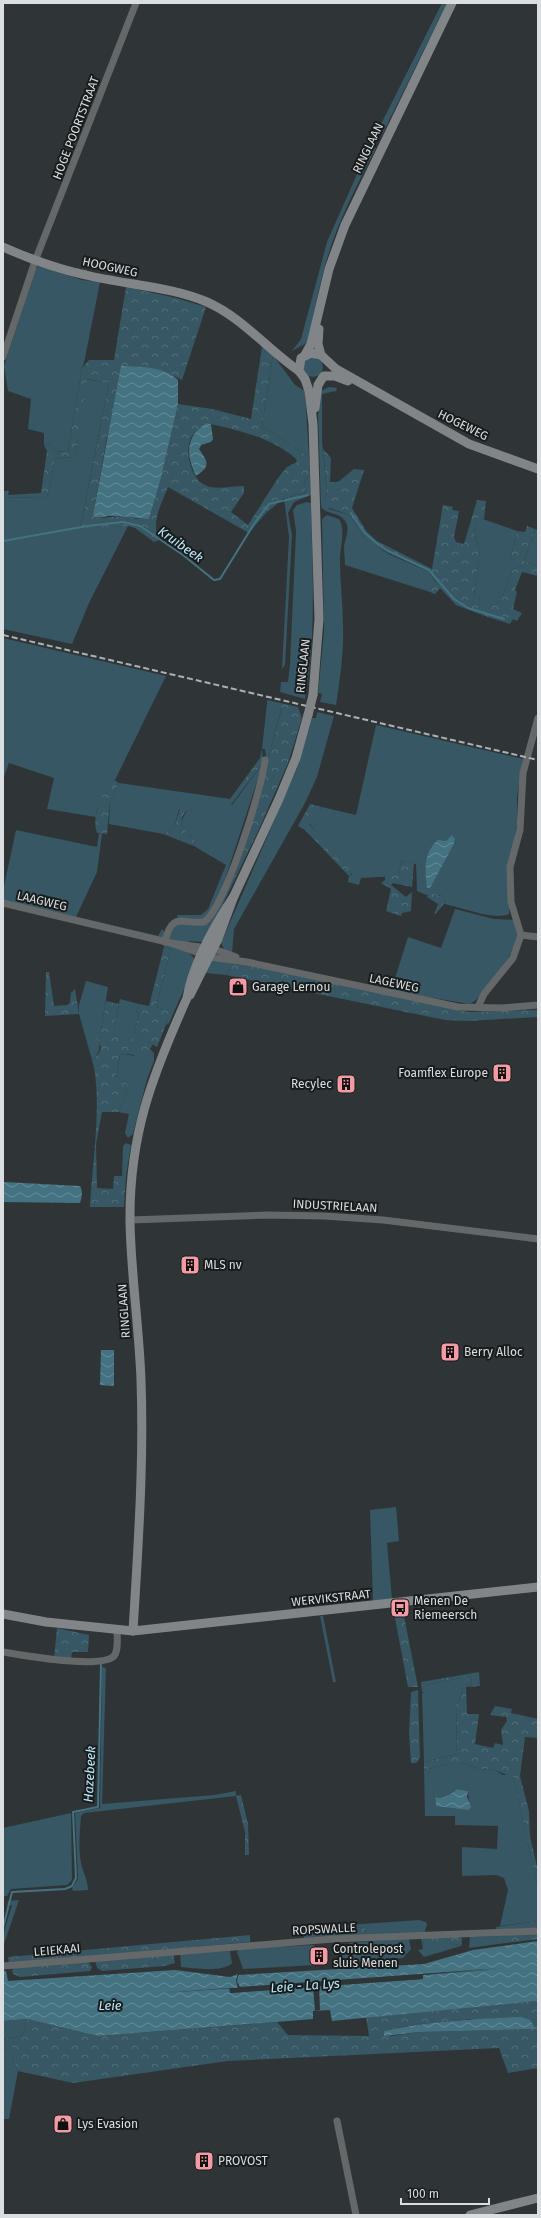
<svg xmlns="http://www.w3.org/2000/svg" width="541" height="2218" font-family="'Fira Sans',sans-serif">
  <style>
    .grass { fill: #365763; fill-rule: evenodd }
    .forest { fill: url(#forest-crowns); fill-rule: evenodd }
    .water { fill: url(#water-waves); fill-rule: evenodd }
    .pier { fill: #2f3537 }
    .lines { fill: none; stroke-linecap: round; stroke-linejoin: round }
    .stream { stroke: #447281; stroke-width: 2 }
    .street { stroke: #656869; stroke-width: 7 }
    .secondary { stroke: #818587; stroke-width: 9 }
    .rail { stroke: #adb1b3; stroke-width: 2; stroke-dasharray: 6 3; stroke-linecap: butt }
    .secondary-bridge { stroke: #818587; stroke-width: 9 }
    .labels { text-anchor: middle; stroke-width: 4; stroke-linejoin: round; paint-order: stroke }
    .street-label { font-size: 12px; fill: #dbdee0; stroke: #191c1d }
    .poi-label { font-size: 12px; fill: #dbdee0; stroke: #191c1d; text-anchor: start }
    .water-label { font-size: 13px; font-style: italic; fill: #bce8f9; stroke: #191c1d }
  </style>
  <defs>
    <pattern id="forest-crowns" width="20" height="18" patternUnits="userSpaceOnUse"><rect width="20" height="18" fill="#365763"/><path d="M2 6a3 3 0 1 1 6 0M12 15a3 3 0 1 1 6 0" fill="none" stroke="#526f79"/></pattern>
    <pattern id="water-waves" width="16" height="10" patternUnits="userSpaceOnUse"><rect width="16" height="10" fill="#447281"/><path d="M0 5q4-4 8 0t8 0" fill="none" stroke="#678c98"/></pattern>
  </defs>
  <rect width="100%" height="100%" fill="#2f3537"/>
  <!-- grass -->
  <g class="grass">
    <polygon points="442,3 447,3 382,135 377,132"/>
    <path d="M370,145L376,148C360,179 344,210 332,243C321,275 315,309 308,342L292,351L301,339L327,242Z"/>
    <polygon points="38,266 82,280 100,282 84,363 82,368 68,452 54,451 50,443 44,445 44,433 28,429 31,399 8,391 4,366 35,270"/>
    <polygon points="273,355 295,385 305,391 309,457 262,426"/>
    <circle cx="313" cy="367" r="10"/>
    <polygon points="86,379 109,383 80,528 128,526 89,603 72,644 3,629 3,497 47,498 55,459 75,457"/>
    <path d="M329,387L337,388L336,391L322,394V441L327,494L324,500L329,509L350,515L366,540L391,555L429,572L436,583L430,592L345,565C345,559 344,553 344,546C345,539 349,533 347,525C342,510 325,516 321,506L318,416L321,391Z"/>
    <polygon points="310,477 311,495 294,502 288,513 292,535 285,665 282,669 289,537 284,498 306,493 304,481"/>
    <path d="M307,502L311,503C312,568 317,634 305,699L280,692L281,682H288L290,664L296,531L293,510L297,505Z"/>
    <path d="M327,515L339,519C346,529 340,548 340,561C340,582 343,604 343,626C344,652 340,679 336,705L320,702L322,694L318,693L324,632L322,519Z"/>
    <polygon points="477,517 517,531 510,560 520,560 521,566 513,569 501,600 487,609 485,616 477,613 480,597 474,596 480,550 474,533"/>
    <polygon points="535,529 538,530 538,567 524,561"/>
    <polygon points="3,638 166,676 115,780 111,779 97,809 96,817 47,809 54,778 9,763 3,779"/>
    <polygon points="267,703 282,706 267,763 265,749 262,749"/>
    <polygon points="317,712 334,716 317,777 305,803 234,929 232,953 224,949 221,943 297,768 312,718 316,718"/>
    <path d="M376,725L523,759L517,797V823L514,844L509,914C494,921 461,907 444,904L445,900L440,895H426L417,891L416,864L401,861L399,876L361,878L359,885L348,882L349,876L352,874L309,823L322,807L356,815ZM444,841L453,846L430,887Z"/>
    <polygon points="263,763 217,904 202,920 178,919 177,915 201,915 208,909 226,865 194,846 194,839 184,831 181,822 187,810 179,809 174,828 163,834 109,824 110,801 119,783 230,799 228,804 232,805"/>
    <polygon points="16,830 97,847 99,833 102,834 97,872 76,917 158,936 162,929 165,932 163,938 3,900 3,891"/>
    <polygon points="220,905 222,906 207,937 202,942 189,941 189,943 170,940 169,936 175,924 199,924"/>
    <path d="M455,909L494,919L514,920C515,925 518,933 517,938C513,956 485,996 470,1004L391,991L408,937L441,948Z"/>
    <path d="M164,944C175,947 192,950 196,962L169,1023L166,1025L170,1012L156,1007L171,949L164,947Z"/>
    <polygon points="215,959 234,962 226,975 206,973 210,962"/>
    <path d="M86,981L108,987L101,1031L97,1033C100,1045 102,1051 92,1060L79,1014V1005Z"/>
    <polygon points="120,999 139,1004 136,1012 139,1014 134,1033 153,1044 150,1049 154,1053 154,1061 147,1079 133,1134 128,1138 125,1133 129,1114 118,1112 129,1087 126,1082 116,1079 120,1055 124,1054 135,1056 114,1028"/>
    <polygon points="126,1143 131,1145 126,1176 122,1176 123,1146"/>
    <polygon points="396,1507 399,1541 387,1543 392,1599 373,1601 370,1510"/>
    <polygon points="320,1616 323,1616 336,1682 333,1682"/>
    <path d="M102,1667L106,1668L102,1804L214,1795L236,1791V1796L84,1813L81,1816C80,1831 78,1848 81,1863C83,1873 88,1880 88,1890L73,1891L72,1888L78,1879L75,1813L100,1808Z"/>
    <polygon points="471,1676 472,1684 463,1685 462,1694 456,1705 457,1754 424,1762 422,1693 425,1692 425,1685"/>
    <path d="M452,1763H463L479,1769L495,1770L503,1775H513L538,1889V1921L500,1926L508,1890L504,1878L496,1875L462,1876V1847L497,1849L498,1826L455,1825V1816H425L424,1770ZM457,1789L468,1791L469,1803L436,1806L435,1797C444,1799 450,1795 457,1789Z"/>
    <polygon points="71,1813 72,1880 67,1885 11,1889 7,1896 3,1896 3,1828"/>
    <polygon points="19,1900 3,1947 3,1935 12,1905 7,1906 8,1901"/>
    <polygon points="419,1920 426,1922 427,1925 424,1933 366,1935 365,1927 316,1930 316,1937 304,1938 303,1934 305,1933 305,1928"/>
    <polygon points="497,1936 498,1944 469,1948 470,1937"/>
    <polygon points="406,1938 409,1939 411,1949 403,1958 342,1963 342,1954 350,1953 349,1943"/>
    <polygon points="421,1938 423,1938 424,1946 444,1938 449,1939 452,1945 462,1944 461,1946 424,1957 418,1950 423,1949"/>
    <polygon points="314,1945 315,1965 243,1969 237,1952 240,1949"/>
    <path d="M230,1951L232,1963C223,1973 193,1968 181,1967L180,1953Z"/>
    <polygon points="27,2019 23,2035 3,2040 3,2021"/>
    <polygon points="17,2046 12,2059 18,2071 9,2119 3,2119 3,2049"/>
  </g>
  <!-- forest -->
  <g class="forest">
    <path d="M126,287L176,298L206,307L182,380L166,372L139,367L107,437L93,515L99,518L124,516L137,519H149L161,478L178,404L212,409L251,419L262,347L273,355L262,426L309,457L310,477L304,481L306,493L284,498L266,513L249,533L168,487C161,505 151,521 159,540L154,542L135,528L128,526L80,529L109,383L87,379L75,457L55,459L47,498L3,497V491H9L8,495L41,493L47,451L44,445L50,443L54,451L68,452L82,368L89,360H114ZM206,423C237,430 272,437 296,459L297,462L287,467L278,478L248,525L231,512L244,493V486C232,486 213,491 203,484C190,476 184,449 192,436C196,431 201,426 206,423Z"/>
    <polygon points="323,449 331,458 330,482 338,482 354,469 364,470 352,508 367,532 377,541 432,569 443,505 453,507 452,510 459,511 454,537 456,542 464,544 477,500 486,501 484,519 477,518 474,533 480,550 474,596 480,597 477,613 456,605 440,588 435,594 430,592 436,582 429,572 373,545 366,540 350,515 326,507 324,500 327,494"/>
    <polygon points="527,526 535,529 524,561 538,567 538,576 522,572 515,590 517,592 513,609 522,613 517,621 513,619 510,624 485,616 486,609 501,600 513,569 521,566 519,560 510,560 517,531 525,532"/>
    <polygon points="267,700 298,707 302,718 288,763 259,829 222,906 220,905 259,793 282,707 267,703"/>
    <polygon points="262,749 263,763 230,806 227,804 230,799 260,758"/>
    <path d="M111,778L119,783L110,801L107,834L97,833C91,814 103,795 111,778Z"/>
    <polygon points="310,804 322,807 309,824 349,864 353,871 349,876 305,830 298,826"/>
    <path d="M181,805H187V810C176,822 183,831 194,839V846L163,834L174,828Z"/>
    <polygon points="401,861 414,863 412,887 393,883 391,885 406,897 412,892 411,911 402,913 401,916 386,911 391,889 381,883 385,880 385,876 399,875"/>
    <path d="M429,893L445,897C446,904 439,910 434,915L438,904L427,897Z"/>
    <polygon points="164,947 171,949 156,1007 171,1012 157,1047 134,1033 139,1014 136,1012 139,1004 149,1006"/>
    <polygon points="234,962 468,1012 538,1010 538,1017 468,1021 445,1020 226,975"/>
    <polygon points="46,972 49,972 54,1006 67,1005 70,1003 71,993 75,989 79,1014 45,1016"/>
    <path d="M106,1001L119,1004L114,1028L150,1049L148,1054C139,1060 129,1051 120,1055L116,1078L126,1082L129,1087L118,1112H102L96,1144L97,1188L113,1189L114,1176H126L124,1207H90C92,1167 103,1097 92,1060L99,1053L101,1047L95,1035L101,1030Z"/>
    <polygon points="401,1614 404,1616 418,1687 408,1687 395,1618"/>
    <polygon points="57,1628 89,1635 88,1652 72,1652 71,1659 54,1658"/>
    <polygon points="479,1672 480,1686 466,1687 467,1714 479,1714 475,1744 493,1748 495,1743 503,1745 501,1730 507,1721 506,1717 490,1715 495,1706 512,1709 511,1713 538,1719 538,1738 525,1737 520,1776 529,1811 530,1836 538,1871 538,1889 513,1776 509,1776 495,1770 479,1769 463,1763 452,1763 424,1770 424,1762 457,1754 456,1705 462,1694 463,1685 472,1684 471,1676 425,1685 425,1692 422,1692 421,1682"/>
    <polygon points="418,1690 420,1758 416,1763 411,1763 409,1733 411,1692"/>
    <polygon points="241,1795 248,1824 249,1855 245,1855 245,1832 236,1796"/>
    <polygon points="538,1921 538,1939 498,1944 496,1927"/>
    <polygon points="365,1927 366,1935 316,1937 316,1930"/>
    <polygon points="250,1935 250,1942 9,1963 8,1957"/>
    <path d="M459,1937L462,1938V1944L452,1945L449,1939C442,1937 439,1940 434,1946H424L423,1938Z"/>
    <polygon points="173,1953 175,1963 164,1966 102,1971 97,1968 95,1960"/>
    <polygon points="88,1962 92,1967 90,1971 20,1977 13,1974 12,1970 15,1967"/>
    <path d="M538,2001V2068L508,2073L499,2048L228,2061L73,2083L18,2071L12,2059L16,2047L3,2049V2040L23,2035L27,2019L98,2036L277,2022L288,2035L369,2036L366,2017ZM469,2019L536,2029L419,2032L391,2036L384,2031L401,2027Z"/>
  </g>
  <!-- water -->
  <g class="water">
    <path d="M121,366C140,367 164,366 178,380V404L161,478L149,519C135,519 122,515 108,516C102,517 98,519 93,515Z"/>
    <path d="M206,423L211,424L213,439L211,442L201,445L199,449C208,462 211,466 196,476C186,455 185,437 206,423Z"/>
    <path d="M452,835L455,839L453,846L430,888H427C425,870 423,853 438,840L446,841Z"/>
    <path d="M4,1182L80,1186C83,1191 82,1197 80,1203L3,1202Z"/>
    <polygon points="101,1350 114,1350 114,1386 100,1385"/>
    <polygon points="349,1596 349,1599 307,1604 307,1598"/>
    <path d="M457,1789L468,1791L467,1797L471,1807L469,1810L436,1806L435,1797C444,1799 450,1795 457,1789Z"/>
    <path d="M538,1941V2001L332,2021L330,2010L313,2011V2019L98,2036L27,2019L3,2021V1971H6L8,1981L175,1970L230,1977L238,1974L236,1981L239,1975L424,1964L473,1950ZM502,1969L423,1975V1979L230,1993V1988L151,1994Z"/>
    <path d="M521,2017L530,2020L536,2029L419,2032L384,2036V2031C429,2021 475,2019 521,2017Z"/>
  </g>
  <!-- pier -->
  <polygon class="pier" points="502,1968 423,1975 423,1979 319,1986 320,2010 315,2011 313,1987 230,1993 229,1988 151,1993 232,1988 238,1989 236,1981 238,1974 237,1982 240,1987"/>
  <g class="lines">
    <!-- stream -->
    <g class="stream">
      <polyline points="351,513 364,532 375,542 388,551 429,570 454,599 468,608 504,619"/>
      <polyline points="3,541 87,526 123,522 140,526 183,555 214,580 220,579 254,524 269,504 308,495"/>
      <polyline points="3,1928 12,1892 65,1889 72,1886 76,1878 73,1812 98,1807 101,1665"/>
    </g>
    <!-- street -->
    <g class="street">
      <polyline points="3,357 35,261 136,3"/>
      <polyline points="3,903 171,943 214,949 236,957"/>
      <polyline points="521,935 538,937"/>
      <path d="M165,942C172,910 183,925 204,922C225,908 262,788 265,760"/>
      <polyline points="171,943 210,957 247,962 458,1007 502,1008 538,1005"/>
      <polyline points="478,1007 484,994 513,958 521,935 511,902 510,867 520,830 523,773 538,718"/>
      <polyline points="130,1220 267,1215 324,1216 383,1220 538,1239"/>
      <path d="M3,1652C23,1655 97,1669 113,1657C119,1652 117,1637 117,1630"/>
      <polyline points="3,1966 333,1939 538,1931"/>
      <polyline points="337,2121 356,2215"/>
    </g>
    <!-- secondary -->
    <g class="secondary">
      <path d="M3,247C30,259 57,269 86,275C126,285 169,286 207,302C243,318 267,349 299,371"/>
      <polyline points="319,329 318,344 321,355"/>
      <polyline points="305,355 311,344 329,269 345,225 452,3"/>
      <polyline points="324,376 335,376 348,381"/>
      <polyline points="315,408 318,385 323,377"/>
      <polyline points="313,695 319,619 313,424 309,391 305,379 299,371 301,358 311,353 321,355 336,369 469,444 538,469"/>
      <polyline points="190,995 218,939 234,896 279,799 296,758 308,715"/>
      <polyline points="3,1614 46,1622 133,1631 538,1587"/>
      <path d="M133,1631C138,1548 144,1463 141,1380C139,1327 131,1274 130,1222C129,1135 152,1076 187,998C193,963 214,926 234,896"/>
      <polyline points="470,2215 538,2198"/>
    </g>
    <!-- rail -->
    <polyline class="rail" points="3,635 538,760"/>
    <!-- secondary-bridge -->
    <polyline class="secondary-bridge" points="308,715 313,695"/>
  </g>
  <!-- icons -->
  <defs>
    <g id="shop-square" transform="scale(1)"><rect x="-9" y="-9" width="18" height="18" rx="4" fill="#f49aa5" stroke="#191c1d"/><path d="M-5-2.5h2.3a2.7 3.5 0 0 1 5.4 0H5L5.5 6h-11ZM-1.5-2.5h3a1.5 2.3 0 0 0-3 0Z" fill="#111"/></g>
    <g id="building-square" transform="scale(1)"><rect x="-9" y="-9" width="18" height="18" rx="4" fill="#f49aa5" stroke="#191c1d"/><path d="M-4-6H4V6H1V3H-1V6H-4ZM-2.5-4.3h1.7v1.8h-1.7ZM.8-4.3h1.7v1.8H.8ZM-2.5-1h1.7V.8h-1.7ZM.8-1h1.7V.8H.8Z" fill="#111"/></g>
    <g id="bus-square" transform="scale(1)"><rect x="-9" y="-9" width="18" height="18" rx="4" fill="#f49aa5" stroke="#191c1d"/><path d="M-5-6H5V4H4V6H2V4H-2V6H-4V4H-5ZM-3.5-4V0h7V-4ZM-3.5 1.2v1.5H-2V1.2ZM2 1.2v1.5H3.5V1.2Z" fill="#111"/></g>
  </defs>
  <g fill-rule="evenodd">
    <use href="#shop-square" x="238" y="987"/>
    <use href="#building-square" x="502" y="1073"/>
    <use href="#building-square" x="346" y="1084"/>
    <use href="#building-square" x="190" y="1265"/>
    <use href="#building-square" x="450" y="1352"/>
    <use href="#bus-square" x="400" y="1608"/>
    <use href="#building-square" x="319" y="1956"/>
    <use href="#shop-square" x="63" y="2124"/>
    <use href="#building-square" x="204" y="2161"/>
  </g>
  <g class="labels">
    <!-- street labels -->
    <g class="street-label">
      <text transform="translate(76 128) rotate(-69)" y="4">HOGE POORTSTRAAT</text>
      <text transform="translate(368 148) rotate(-64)" y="4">RINGLAAN</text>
      <text transform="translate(110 267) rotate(12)" y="4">HOOGWEG</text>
      <text transform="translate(463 425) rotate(26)" y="4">HOGEWEG</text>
      <text transform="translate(303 666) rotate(-84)" y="4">RINGLAAN</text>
      <text transform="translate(42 901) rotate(13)" y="4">LAAGWEG</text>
      <text transform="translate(394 983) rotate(12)" y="4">LAGEWEG</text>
      <text transform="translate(335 1206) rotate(3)" y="4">INDUSTRIELAAN</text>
      <text transform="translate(124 1311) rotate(-94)" y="4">RINGLAAN</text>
      <text transform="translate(331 1598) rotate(-6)" y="4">WERVIKSTRAAT</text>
      <text transform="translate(324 1929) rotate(-3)" y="4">ROPSWALLE</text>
      <text transform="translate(57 1950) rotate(-5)" y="4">LEIEKAAI</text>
    </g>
    <!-- poi labels -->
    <g class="poi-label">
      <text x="252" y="991">Garage Lernou</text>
      <text x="488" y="1077" text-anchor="end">Foamflex Europe</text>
      <text x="332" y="1088" text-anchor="end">Recylec</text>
      <text x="204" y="1269">MLS nv</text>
      <text x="464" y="1356">Berry Alloc</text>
      <text x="414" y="1605">Menen De<tspan x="414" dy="14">Riemeersch</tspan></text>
      <text x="333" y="1953">Controlepost<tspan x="333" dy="14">sluis Menen</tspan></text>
      <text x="77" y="2128">Lys Evasion</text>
      <text x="218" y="2165">PROVOST</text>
    </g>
    <!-- water labels -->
    <g class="water-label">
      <text transform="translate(181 544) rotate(35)" y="5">Kruibeek</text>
      <text transform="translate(89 1774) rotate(-87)" y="5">Hazebeek</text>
      <text transform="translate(305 1985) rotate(-4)" y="5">Leie - La Lys</text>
      <text x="110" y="2010">Leie</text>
    </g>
  </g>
  <!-- border -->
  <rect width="541" height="2218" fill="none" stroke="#dbdee0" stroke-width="8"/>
  <!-- scale -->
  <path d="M401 2198v6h88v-6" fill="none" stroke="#dbdee0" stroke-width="2"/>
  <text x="407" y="2198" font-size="12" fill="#dbdee0" stroke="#191c1d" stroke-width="3" paint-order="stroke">100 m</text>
</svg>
